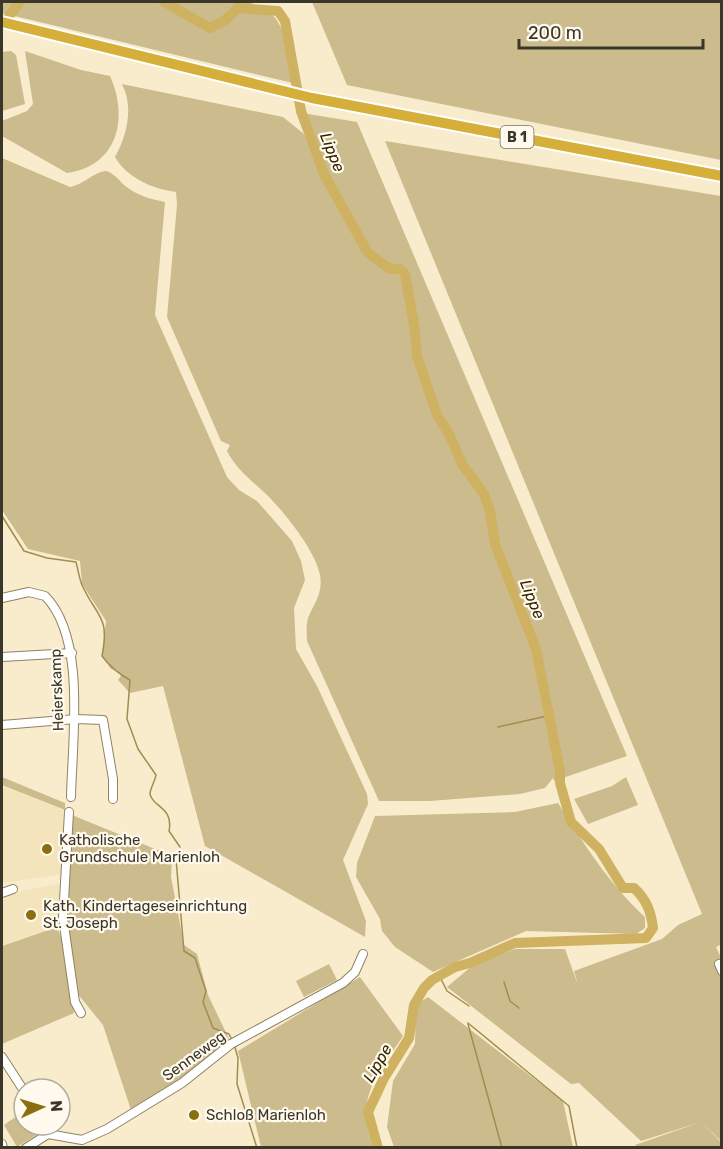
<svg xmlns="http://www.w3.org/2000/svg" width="723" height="1149" font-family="Rubik,sans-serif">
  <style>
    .built { fill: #f3e4bc }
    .green { fill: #ccbb8d }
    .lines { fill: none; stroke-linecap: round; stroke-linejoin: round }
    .stream { stroke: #a28d50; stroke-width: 1.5 }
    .river { stroke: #cfb261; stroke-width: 10 }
    .minor-casing { stroke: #8e8365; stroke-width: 10 }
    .highway-casing { stroke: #fff; stroke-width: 14 }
    .minor { stroke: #fff; stroke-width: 8 }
    .highway { stroke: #d5af39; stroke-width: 10 }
    .poi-dot { fill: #8a6e0f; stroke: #fffaed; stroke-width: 2 }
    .labels { text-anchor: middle; stroke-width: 4.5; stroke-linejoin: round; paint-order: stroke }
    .shield { fill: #fffaed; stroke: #757164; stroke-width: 1.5 }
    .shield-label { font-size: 14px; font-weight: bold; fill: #3a3629 }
    .street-label { font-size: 15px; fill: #3a3629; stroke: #fffaed }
    .poi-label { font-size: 15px; fill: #3a3629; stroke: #fffaed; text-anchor: start }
    .water-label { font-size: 16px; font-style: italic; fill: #342803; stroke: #fffaed }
  </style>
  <rect width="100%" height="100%" fill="#f8eccc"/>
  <!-- built -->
  <g class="built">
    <polygon points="6,787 65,811 63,874 2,883 2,788"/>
    <polygon points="59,884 61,925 2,945 2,900 6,899 9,893"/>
  </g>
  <!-- green -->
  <g class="green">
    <path d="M2,2H253L251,5C260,8 270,11 276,19C285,32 298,70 297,84L2,13Z"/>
    <polygon points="312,2 721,2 721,160 347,85"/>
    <polygon points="11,51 16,55 25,104 2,111 2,52"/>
    <path d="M25,51L81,70L110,76C129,118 118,166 67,173L2,136V121L27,111L33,104Z"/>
    <path d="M122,84L283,117L304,134L311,150L296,112L357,122L627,756L554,781L553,778L545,788L520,794L430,801H379L307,641C307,635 306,629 307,623C309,609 324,597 320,575C315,550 285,513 267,495C252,481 237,470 227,451L230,445L221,441L167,317L177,205L176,192C153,189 127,178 115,157C127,135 134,107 122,84Z"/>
    <polygon points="385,141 721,196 722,944 716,947 722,960 721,1141 701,1122 721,1142 721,1147 637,1147 635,1145 701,1122 641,1141 579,1083 571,1084 447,987 472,966 515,949 565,949 578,985 574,971 662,939 678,925 702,914"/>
    <path d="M2,158L70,187C83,185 94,172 105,171C112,171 120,181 124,185C136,195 150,199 165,202L155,315L227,477L239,490L257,501L292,541L301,561L305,580L294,608L296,649L317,686L367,794L368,804L343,860L366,921L365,937L205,846L163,686L130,693L118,680L121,676L118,671L111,669L102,656L106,621L82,584L80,561L28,549L2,510Z"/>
    <polygon points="2,777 65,803 65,810 2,785"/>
    <polygon points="626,777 638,805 588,824 574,799 612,786"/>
    <path d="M558,803C584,844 609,884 645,917V928L636,934L526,931L433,972L395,947L382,931L380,919L356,877L357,863L375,816L515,812Z"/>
    <polygon points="72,815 172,856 171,877 184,945 197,954 208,995 230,1041 175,1083 131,1110 103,1025 77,993 66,918"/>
    <polygon points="57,927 62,940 74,1013 2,1044 2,946"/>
    <polygon points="329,964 337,980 304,997 296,981"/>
    <path d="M360,977L403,1036C376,1077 355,1097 373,1147H261L238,1051Z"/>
    <polygon points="428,997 563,1101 573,1147 394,1147 387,1127 393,1081 415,1044 416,1005"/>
    <polygon points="24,1111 24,1125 40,1125 38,1134 17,1147 4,1125"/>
  </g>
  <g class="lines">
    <!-- stream -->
    <g class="stream">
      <path d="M2,516L24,551L47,558L76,562C78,569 79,578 82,585C97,618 110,615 102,656C110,667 119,674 130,680L127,719L138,749L156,775C155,781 150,789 150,794C152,807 174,807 169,831L180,847"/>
      <polyline points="498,727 547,716"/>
      <polyline points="176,859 184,951 195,958 206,991 203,1002 213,1028 229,1034 232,1040"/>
      <polyline points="439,975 447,991 469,1006"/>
      <polyline points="504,982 510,1001 519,1008"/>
      <polyline points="468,1023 569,1106 577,1148"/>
      <polyline points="468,1024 502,1148"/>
      <polyline points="234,1044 238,1058 237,1084 257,1148"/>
    </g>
    <!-- river -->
    <g class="river">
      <path d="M164,2L210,28L224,21L238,8L278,11L285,21L301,111L324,174L368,253L390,269H400L405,274L415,330L417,356L437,415L449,434L462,464L484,494L490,511L495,544L536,649L560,771V783L571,822L599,849L623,888H634C647,900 651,912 653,928L646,938L515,943L470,963L455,967L432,980L424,988L414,1005L409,1038L384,1078L368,1112L378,1148"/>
      <polyline points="2,25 20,2"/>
    </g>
    <!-- minor casing -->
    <g class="minor-casing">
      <g id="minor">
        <path d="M2,598L29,592L45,596C87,638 72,741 71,797"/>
        <polyline points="2,657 72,653"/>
        <polyline points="2,725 76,719 103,720 113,779 113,799"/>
        <polyline points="69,812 63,918 75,1002 81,1013"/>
        <polyline points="2,893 13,889"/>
        <polyline points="719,964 722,971"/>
        <polyline points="2,1057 24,1091"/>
        <polyline points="43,1125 48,1134"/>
        <polyline points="2,1144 3,1148"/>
        <polyline points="26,1148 48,1134 82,1140 107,1129 182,1083 231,1044 343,983 355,972 363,954"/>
      </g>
    </g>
    <!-- highway casing -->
    <g class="highway-casing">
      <polyline id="highway" points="2,22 312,98 722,176"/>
    </g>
    <!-- minor -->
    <use href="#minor" class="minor"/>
    <!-- highway -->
    <use href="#highway" class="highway"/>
  </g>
  <!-- markers -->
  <g class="poi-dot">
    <circle cx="47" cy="849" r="6"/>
    <circle cx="31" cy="915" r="6"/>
    <circle cx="194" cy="1115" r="6"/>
  </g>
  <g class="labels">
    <!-- shield labels -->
    <rect class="shield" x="500.5" y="126" width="33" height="22" rx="4.5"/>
    <g class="shield-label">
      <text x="517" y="142">B 1</text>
    </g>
    <!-- street labels -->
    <g class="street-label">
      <text transform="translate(57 690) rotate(-92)" y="5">Heierskamp</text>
      <text transform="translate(194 1056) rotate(-36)" y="5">Senneweg</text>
    </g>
    <!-- poi labels -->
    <g class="poi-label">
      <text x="59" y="845">Katholische<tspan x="59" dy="17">Grundschule Marienloh</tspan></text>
      <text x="43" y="911">Kath. Kindertageseinrichtung<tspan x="43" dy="17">St. Joseph</tspan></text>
      <text x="206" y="1120">Schloß Marienloh</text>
    </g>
    <!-- water labels -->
    <g class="water-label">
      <text transform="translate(333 152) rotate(68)" y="6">Lippe</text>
      <text transform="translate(533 599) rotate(68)" y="6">Lippe</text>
      <text transform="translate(377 1063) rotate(-60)" y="6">Lippe</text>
    </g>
  </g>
  <!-- border -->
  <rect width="723" height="1149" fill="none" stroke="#3a3629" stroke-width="6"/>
  <!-- north arrow -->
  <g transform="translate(42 1107) rotate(86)"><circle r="28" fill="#fffaed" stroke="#b0ac9f" stroke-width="1.5"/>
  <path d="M0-4.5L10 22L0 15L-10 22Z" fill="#8a6e0f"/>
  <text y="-9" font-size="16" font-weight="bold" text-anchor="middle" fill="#3a3629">N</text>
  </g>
  <!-- scale -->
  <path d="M519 39v9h184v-9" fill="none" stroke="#3a3629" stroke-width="3"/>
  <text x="528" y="39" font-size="18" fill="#3a3629" stroke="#fffaed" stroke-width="4.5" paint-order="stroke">200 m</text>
</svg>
